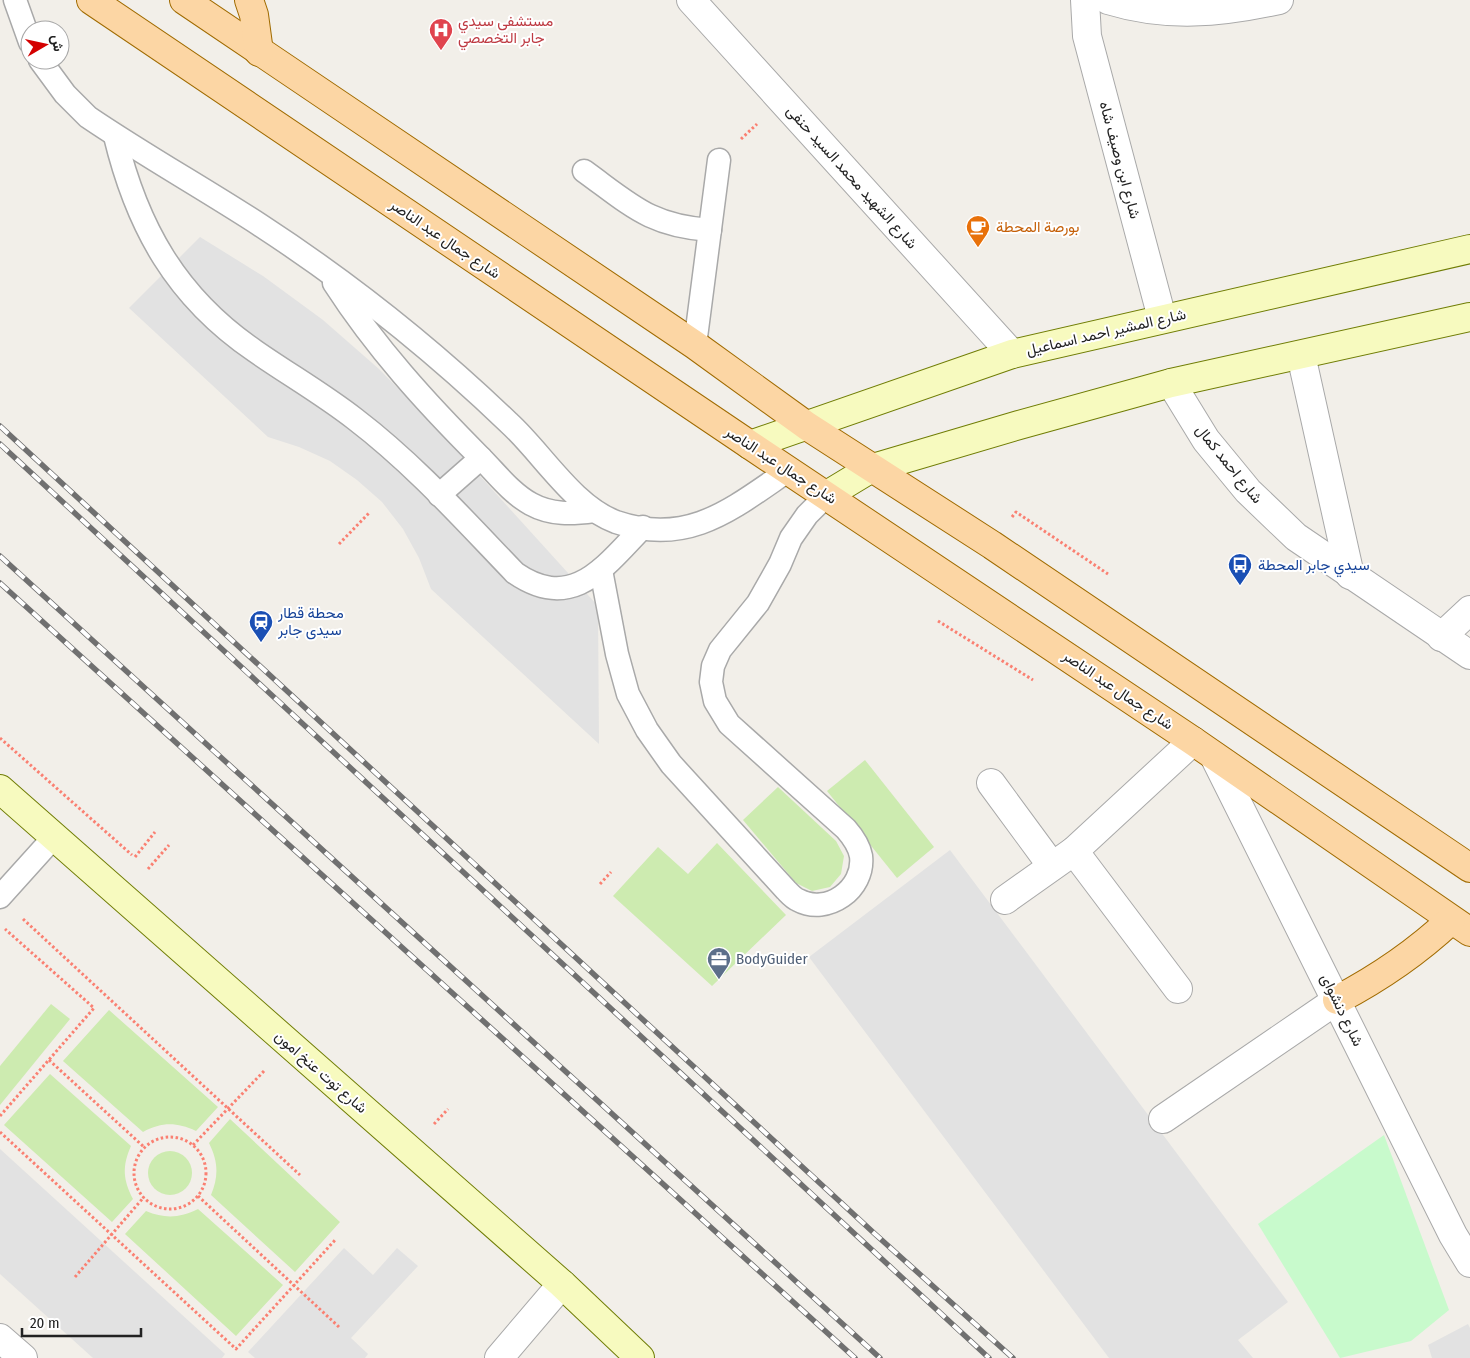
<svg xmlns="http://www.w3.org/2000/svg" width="1470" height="1358" font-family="'Fira Sans Condensed',Vazirmatn,sans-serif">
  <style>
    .grass { fill: #cdebb0 }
    .park { fill: #c8facc }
    .parking { fill: #e2e2e2 }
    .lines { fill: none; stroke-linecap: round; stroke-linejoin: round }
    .service-casing { stroke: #a9a9a9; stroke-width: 25 }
    .minor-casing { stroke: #a9a9a9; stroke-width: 30 }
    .tertiary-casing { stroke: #a9a9a9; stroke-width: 30 }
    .secondary-casing { stroke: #707d05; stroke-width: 30 }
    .primary-casing { stroke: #a06b00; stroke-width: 30 }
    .path { stroke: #fa8072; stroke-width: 3; stroke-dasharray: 2.5 2.5; stroke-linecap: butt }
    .service { stroke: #fff; stroke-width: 22 }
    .minor { stroke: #fff; stroke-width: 28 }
    .tertiary { stroke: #fff; stroke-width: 28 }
    .secondary { stroke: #f7fabf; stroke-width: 28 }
    .primary { stroke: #fcd6a4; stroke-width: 28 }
    .rail-casing { stroke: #707070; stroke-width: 5.5 }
    .rail { stroke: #fff; stroke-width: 4; stroke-dasharray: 11; stroke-linecap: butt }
    .labels { text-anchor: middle; stroke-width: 4; stroke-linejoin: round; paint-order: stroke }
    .health-label { font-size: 15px; fill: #be3a42; stroke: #fff; text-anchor: start }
    .street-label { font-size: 15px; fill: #222; stroke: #fff }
    .food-label { font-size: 15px; fill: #c56008; stroke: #fff; text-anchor: start }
    .transit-label { font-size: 15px; fill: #164399; stroke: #fff; text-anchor: start }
    .service-label { font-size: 15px; fill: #4e5e75; stroke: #fff; text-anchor: start }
  </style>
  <rect width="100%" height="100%" fill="#f2efe9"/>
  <!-- grass -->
  <g class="grass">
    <polygon points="865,760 934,847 897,878 827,791"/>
    <polygon points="778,787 836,841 844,856 841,874 830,887 812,891 796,883 743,820"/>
    <polygon points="717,843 786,915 712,986 613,896 658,847 688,874"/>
    <polygon points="51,1004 70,1019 0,1105 0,1066"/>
    <path d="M109,1010L218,1107L196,1131C176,1122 162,1122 143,1132L63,1061Z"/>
    <path d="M50,1074L131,1146C122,1166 123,1180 133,1199L112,1222L4,1125Z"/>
    <path d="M230,1119L340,1222L295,1272L211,1195C219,1176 218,1161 209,1143Z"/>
    <circle cx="170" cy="1173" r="22"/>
    <path d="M198,1209L283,1285L236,1336L125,1234L146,1211C165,1219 180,1218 198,1209Z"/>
  </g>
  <!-- park -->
  <polygon class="park" points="1384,1135 1449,1310 1411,1341 1340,1358 1258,1224"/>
  <!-- parking -->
  <g class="parking">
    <polygon points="200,237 263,276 323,320 379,369 431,422 598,606 599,744 431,589 419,558 403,529 382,502 357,480 330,461 299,447 268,437 129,308"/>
    <polygon points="950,850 1288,1302 1238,1340 1253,1358 1109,1358 809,957"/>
    <polygon points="0,1149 225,1354 222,1358 93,1358 0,1274"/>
    <polygon points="344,1248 373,1275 397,1248 418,1266 351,1338 368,1354 365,1358 255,1358 248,1352"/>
    <polygon points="1468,1324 1470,1328 1470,1358 1432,1358 1428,1345"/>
  </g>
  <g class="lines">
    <!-- service casing -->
    <g class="service-casing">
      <g id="service">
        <polyline points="15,0 30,42"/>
        <path d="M40,60L65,94L88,117C144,155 203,188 260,225C349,283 432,349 509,423C542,453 573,506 616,522C689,547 733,508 789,470"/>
        <path d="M115,136C137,227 176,297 255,351C288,374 323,394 355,419C414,464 464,520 515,573C573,613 605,566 643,527"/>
        <path d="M584,171C631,205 650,226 710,230"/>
        <path d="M334,283C376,348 426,403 481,458C496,473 511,493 531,504C551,515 572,514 594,511"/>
        <polyline points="695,345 719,160"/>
        <polyline points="439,495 481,458"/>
        <path d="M601,570L617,654L628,694L647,730L671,764L786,890C789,893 793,898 798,900C827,916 865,889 861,856C859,845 853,837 846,829L729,724L715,701L711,682L713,666L720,650L758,603L780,564L791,538L807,515L827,495"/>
        <polyline points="0,897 54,837"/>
      </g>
    </g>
    <!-- minor casing -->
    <g class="minor-casing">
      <g id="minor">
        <polyline points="691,0 1012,354"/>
        <polyline points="1085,0 1087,36 1162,318"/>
        <path d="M1108,0C1167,18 1220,13 1279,0"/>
        <polyline points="1441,637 1470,610"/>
        <polyline points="1214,756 1453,1235 1470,1263"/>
        <polyline points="991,783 1052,866"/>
        <polyline points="1074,851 1178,989"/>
        <polyline points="1005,900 1074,851 1193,741"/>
        <polyline points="1163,1119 1337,1000"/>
        <polyline points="0,1338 23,1358"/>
        <polyline points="499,1358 562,1284"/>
      </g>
    </g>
    <!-- tertiary casing -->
    <g class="tertiary-casing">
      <g id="tertiary">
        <polyline points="1301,355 1350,575"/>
        <polyline points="1171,383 1206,440 1248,491 1296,537 1470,655"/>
      </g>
    </g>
    <!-- secondary casing -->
    <g class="secondary-casing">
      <g id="secondary">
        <polyline points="750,445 1012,354 1470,249"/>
        <polyline points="827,495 870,469 1019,425 1171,383 1470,317"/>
        <polyline points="0,789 562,1284 640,1358"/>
      </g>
    </g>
    <!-- primary casing -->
    <g class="primary-casing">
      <g id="primary">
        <polyline points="91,0 750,445 1193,741 1470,932"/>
        <polyline points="184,0 695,345 807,426 992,545 1470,868"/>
        <polyline points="249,0 254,15 259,52"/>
        <path d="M1337,1000C1379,978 1417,952 1451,920"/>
      </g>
    </g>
    <!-- path -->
    <g class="path">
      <polyline points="741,139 757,124"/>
      <polyline points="1012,517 1016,512 1108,574"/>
      <polyline points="339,544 370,512"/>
      <polyline points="938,621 1033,680"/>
      <polyline points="0,738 132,855"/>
      <polyline points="135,857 155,832"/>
      <polyline points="148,869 169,845"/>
      <polyline points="600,884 611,872"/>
      <polyline points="23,919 300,1175"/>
      <polyline points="49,1060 144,1147"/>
      <polyline points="0,1116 94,1008 5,929"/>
      <polyline points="434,1124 448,1109"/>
      <polyline points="0,1132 236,1349 336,1239"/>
      <circle cx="170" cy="1173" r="36"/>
      <polyline points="193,1145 265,1070"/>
      <polyline points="198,1196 339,1327"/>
      <polyline points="75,1277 144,1197"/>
    </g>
    <!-- service -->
    <use href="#service" class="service"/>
    <!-- minor -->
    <use href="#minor" class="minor"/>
    <!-- tertiary -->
    <use href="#tertiary" class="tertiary"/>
    <!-- secondary -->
    <use href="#secondary" class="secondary"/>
    <!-- primary -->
    <use href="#primary" class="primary"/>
    <!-- rail casing -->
    <g class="rail-casing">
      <g id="rail">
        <polyline points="0,426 875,1234 1013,1358"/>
        <polyline points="0,444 989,1358"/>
        <polyline points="0,556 880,1358"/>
        <polyline points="0,583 855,1358"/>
      </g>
    </g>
    <!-- rail -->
    <use href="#rail" class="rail"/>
  </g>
  <!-- icons -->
  <defs>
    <g id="hospital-pin" transform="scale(1.25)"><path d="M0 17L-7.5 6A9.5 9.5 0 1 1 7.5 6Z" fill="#e0444e" stroke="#fff"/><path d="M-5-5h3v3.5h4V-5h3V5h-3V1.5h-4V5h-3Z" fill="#fff"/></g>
    <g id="cafe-pin" transform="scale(1.25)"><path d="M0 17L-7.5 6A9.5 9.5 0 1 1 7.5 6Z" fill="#e8710a" stroke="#fff"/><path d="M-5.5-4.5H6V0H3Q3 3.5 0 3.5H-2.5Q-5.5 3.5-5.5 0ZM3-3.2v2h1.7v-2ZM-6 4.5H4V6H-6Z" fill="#fff"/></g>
    <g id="bus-pin" transform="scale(1.25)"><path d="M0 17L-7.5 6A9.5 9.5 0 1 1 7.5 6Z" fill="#1a4fb4" stroke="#fff"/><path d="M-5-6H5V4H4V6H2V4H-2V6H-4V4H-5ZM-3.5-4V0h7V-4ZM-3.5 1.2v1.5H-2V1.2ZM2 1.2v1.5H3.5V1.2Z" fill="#fff"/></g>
    <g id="station-pin" transform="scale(1.25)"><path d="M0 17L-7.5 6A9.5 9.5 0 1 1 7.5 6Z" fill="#1a4fb4" stroke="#fff"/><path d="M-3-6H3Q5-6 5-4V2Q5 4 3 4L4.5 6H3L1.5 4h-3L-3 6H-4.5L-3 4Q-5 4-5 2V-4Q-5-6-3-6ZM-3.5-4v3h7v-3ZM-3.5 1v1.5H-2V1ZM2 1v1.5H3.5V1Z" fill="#fff"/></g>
    <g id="office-pin" transform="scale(1.25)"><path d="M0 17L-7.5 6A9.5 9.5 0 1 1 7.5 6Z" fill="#5c6f8a" stroke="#fff"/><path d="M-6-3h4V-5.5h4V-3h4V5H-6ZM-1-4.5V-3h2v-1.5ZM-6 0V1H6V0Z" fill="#fff"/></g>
  </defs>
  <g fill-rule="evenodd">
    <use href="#hospital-pin" x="441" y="30"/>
    <use href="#cafe-pin" x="978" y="227"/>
    <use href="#bus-pin" x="1240" y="565"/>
    <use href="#station-pin" x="261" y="622"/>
    <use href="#office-pin" x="719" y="959"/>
  </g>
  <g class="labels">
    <!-- health labels -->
    <g class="health-label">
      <text x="458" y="26">مستشفى سيدي<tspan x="458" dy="17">جابر التخصصي</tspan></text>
    </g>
    <!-- street labels -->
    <g class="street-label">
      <text transform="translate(1120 160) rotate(75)" y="5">شارع ابن وصيف شاه</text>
      <text transform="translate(852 177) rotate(48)" y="5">شارع الشهيد محمد السيد حنفى</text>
      <text transform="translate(445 239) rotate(34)" y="5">شارع جمال عبد الناصر</text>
      <text transform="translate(1106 332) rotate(-13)" y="5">شارع المشير احمد اسماعيل</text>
      <text transform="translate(1229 464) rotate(51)" y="5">شارع احمد كمال</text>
      <text transform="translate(781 465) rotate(33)" y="5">شارع جمال عبد الناصر</text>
      <text transform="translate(1118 690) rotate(34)" y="5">شارع جمال عبد الناصر</text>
      <text transform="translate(1342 1010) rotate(64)" y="5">شارع دنشواى</text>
      <text transform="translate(321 1072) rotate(41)" y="5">شارع توت عنخ امون</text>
    </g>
    <!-- food labels -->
    <g class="food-label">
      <text x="996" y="232">بورصة المحطة</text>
    </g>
    <!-- transit labels -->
    <g class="transit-label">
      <text x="1258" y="570">سيدي جابر المحطة</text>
      <text x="278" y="618">محطة قطار<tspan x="278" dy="17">سيدى جابر</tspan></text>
    </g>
    <!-- service labels -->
    <g class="service-label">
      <text x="736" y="964">BodyGuider</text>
    </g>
  </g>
  <!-- north arrow -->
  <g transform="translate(45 45) rotate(81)"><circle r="24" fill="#ffffff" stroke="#a7a7a7"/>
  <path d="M0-4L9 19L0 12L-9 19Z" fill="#d40000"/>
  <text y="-8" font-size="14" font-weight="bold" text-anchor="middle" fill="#222222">ش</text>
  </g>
  <!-- scale -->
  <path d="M22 1328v8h119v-8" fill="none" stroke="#222222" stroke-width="2.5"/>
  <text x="30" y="1328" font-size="15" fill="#222222" stroke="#ffffff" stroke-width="4" paint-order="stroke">20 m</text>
</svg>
